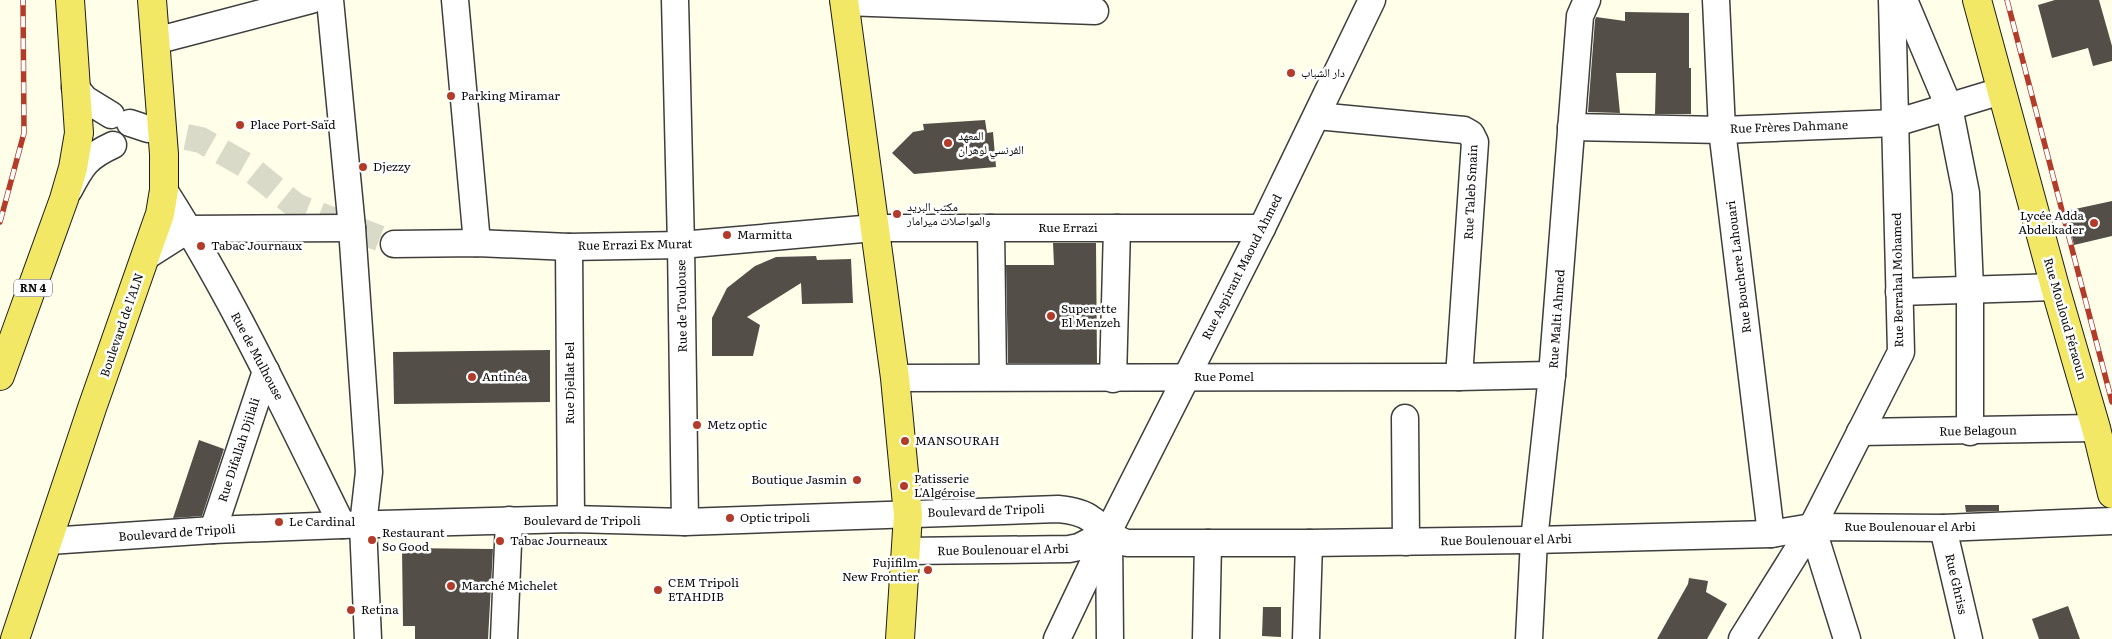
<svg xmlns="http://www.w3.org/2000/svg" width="2112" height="639" font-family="Literata,'Noto Naskh Arabic',serif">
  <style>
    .building { fill: #534e48 }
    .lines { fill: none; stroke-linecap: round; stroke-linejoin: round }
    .minor-tunnel { stroke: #dadac8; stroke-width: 26; stroke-dasharray: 26 13; stroke-linecap: butt }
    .minor-casing { stroke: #3e3e3e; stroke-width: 29 }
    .major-casing { stroke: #1c1c1c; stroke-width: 30 }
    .minor { stroke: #fff; stroke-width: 26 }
    .major { stroke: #f2e865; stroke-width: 28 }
    .rail-casing { stroke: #b33b2a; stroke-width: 5.5 }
    .rail { stroke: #fff; stroke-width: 4; stroke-dasharray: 11; stroke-linecap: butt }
    .poi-dot { fill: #b33b2a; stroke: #fff; stroke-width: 2 }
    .labels { text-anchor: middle; stroke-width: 5; stroke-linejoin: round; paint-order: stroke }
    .shield { fill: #fff; stroke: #545454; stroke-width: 1 }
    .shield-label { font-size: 11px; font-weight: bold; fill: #0b0b0b }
    .poi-label { font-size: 12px; fill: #0b0b0b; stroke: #fff; text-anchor: start }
    .street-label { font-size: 12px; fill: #0b0b0b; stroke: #fff }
  </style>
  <rect width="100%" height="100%" fill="#fefee9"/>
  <!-- building -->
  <g class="building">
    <polygon points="2055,0 2099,0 2112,46 2112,61 2093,66 2088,48 2052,58 2038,5"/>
    <polygon points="1625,12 1689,13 1689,68 1691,68 1691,114 1655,114 1656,73 1616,73 1620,113 1588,112 1595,20 1596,17 1625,21"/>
    <polygon points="985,120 987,133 993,132 996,167 914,174 892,153 913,132 924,130 923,124"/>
    <polygon points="2112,201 2112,236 2074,245 2066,211"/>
    <polygon points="1053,243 1096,243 1097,363 1008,363 1006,265 1054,265"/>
    <polygon points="816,256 817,260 851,259 853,303 802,304 801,283 747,317 760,325 753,356 712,356 712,318 727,288 755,266 776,257"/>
    <polygon points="550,350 550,402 394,404 393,352"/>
    <polygon points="199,440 224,449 202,516 173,518"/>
    <polygon points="1965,505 1999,505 1999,511 1966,512"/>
    <polygon points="402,548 493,549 488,639 415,639 415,626 403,626"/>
    <polygon points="1689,578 1708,581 1706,592 1727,604 1707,639 1657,639 1688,584"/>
    <polygon points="2068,606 2080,639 2039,639 2032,619"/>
    <polygon points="1263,607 1281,607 1281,637 1262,636"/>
  </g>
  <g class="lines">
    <!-- minor-tunnel -->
    <polyline class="minor-tunnel" points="148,129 201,140 247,166 296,206 394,244"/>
    <!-- minor casing -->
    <g class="minor-casing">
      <g id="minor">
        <polyline points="330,0 352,228 369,472 363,525 368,639"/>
        <polyline points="455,0 477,243"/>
        <polyline points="675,0 681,245 685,522"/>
        <polyline points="1716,0 1722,130 1771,534"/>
        <polyline points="1904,0 1949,107 1966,193 1970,289 1970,432"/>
        <polyline points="844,2 1095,11"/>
        <polyline points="155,41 311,0"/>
        <polyline points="75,87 85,99 111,115"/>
        <polyline points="1317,116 1464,130 1471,134 1475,142 1459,377"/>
        <polyline points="130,123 148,129"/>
        <polyline points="1571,127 1722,130 1895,123 2001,91"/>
        <path d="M69,190C82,165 87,157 113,145"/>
        <path d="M164,190C232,296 286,412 342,525"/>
        <polyline points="991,228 993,377"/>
        <polyline points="394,244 477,243 569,247 681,245 874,228 1262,228"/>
        <polyline points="569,247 571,519"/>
        <polyline points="145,257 189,229 352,228"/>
        <polyline points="1899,292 2055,287"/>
        <polyline points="895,378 1459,377 1552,375"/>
        <polyline points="1113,379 1117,228"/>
        <polyline points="1405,418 1406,542"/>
        <polyline points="1860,432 2096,428"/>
        <polyline points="1812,527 1847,639"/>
        <polyline points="1943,528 1969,639"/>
        <polyline points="213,530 266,371"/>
        <polyline points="1109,538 1110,639"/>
        <path d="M49,541L213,530L342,525L571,519L685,522L1058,509C1069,510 1082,512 1091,519C1104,527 1112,539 1127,543H1309L1534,540L1771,534L1812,527L1943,528L2112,521"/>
        <polyline points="906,551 1069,549 1079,547 1108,532"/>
        <polyline points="504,639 509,520"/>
        <polyline points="1057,639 1108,532 1262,228 1372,0"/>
        <polyline points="1206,639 1208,543"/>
        <polyline points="1306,639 1309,543"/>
        <polyline points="1529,639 1534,540 1552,375 1580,16 1587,0"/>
        <polyline points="1742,639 1812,527 1901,352 1892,0"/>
      </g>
    </g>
    <!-- major casing -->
    <g class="major-casing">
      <g id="major">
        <polyline points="844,0 895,378 908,515 900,639"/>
        <polyline points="1977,0 2055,287 2096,428 2112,494"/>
        <polyline points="0,376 64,199 73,168 79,133 70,0"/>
        <polyline points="15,639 92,408 160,214 164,190 164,154 152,0"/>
      </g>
    </g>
    <!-- minor -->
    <use href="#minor" class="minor"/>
    <!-- major -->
    <use href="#major" class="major"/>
    <!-- rail casing -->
    <g class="rail-casing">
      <g id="rail">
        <polyline points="2007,0 2112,402"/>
        <polyline points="0,222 24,133 23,0"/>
      </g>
    </g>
    <!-- rail -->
    <use href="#rail" class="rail"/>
  </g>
  <!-- markers -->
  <g class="poi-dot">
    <circle cx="1291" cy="73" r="5"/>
    <circle cx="451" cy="96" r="5"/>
    <circle cx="240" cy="125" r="5"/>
    <circle cx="948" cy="143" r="5"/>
    <circle cx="363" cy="167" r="5"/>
    <circle cx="897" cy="214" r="5"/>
    <circle cx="2094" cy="223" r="5"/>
    <circle cx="727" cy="235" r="5"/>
    <circle cx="201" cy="246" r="5"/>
    <circle cx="1051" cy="316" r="5"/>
    <circle cx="472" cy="377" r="5"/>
    <circle cx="697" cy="425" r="5"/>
    <circle cx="905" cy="441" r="5"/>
    <circle cx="857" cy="480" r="5"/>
    <circle cx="904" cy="486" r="5"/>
    <circle cx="730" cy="518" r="5"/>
    <circle cx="279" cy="522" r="5"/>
    <circle cx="372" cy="540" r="5"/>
    <circle cx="500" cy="541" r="5"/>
    <circle cx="928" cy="570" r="5"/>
    <circle cx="451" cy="586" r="5"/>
    <circle cx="658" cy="590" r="5"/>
    <circle cx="351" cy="610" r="5"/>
  </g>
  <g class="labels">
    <!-- shield labels -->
    <rect class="shield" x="14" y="279.5" width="38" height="17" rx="4"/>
    <g class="shield-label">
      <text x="33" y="292">RN 4</text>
    </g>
    <!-- poi labels -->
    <g class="poi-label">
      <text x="1301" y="77">دار الشباب</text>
      <text x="461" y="100">Parking Miramar</text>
      <text x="250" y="129">Place Port-Saïd</text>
      <text x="958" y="140">المعهد<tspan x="958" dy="14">الفرنسي لوهران</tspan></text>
      <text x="373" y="171">Djezzy</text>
      <text x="907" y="211">مكتب البريد<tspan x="907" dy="14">والمواصلات ميرامار</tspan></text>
      <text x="2084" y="220" text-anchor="end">Lycée Adda<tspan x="2084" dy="14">Abdelkader</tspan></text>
      <text x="737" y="239">Marmitta</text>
      <text x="211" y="250">Tabac Journaux</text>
      <text x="1061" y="313">Superette<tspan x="1061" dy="14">El Menzeh</tspan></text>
      <text x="482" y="381">Antinéa</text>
      <text x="707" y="429">Metz optic</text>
      <text x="915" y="445">MANSOURAH</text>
      <text x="914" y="483">Patisserie<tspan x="914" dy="14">L'Algéroise</tspan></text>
      <text x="847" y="484" text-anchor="end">Boutique Jasmin</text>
      <text x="740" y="522">Optic tripoli</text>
      <text x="289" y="526">Le Cardinal</text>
      <text x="382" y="537">Restaurant<tspan x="382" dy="14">So Good</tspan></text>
      <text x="510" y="545">Tabac Journeaux</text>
      <text x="918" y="567" text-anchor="end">Fujifilm<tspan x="918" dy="14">New Frontier</tspan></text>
      <text x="668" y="587">CEM Tripoli<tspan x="668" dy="14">ETAHDIB</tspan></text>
      <text x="461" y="590">Marché Michelet</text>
      <text x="361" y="614">Retina</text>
    </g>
    <!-- street labels -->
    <g class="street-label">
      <text transform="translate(1789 127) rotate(-2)" y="4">Rue Frères Dahmane</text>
      <text transform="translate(1471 192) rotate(-87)" y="4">Rue Taleb Smain</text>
      <text x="1068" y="232">Rue Errazi</text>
      <text transform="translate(635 245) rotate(-1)" y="4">Rue Errazi Ex Murat</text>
      <text transform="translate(1242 267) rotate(-63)" y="4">Rue Aspirant Maoud Ahmed</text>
      <text transform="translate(1739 267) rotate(-97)" y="4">Rue Bouchere Lahouari</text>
      <text transform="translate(1898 280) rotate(-91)" y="4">Rue Berrahal Mohamed</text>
      <text transform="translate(682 306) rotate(-91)" y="4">Rue de Toulouse</text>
      <text transform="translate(1557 319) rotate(-86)" y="4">Rue Malti Ahmed</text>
      <text transform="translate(2065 319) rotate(74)" y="4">Rue Mouloud Féraoun</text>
      <text transform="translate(122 325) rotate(-71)" y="4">Boulevard de l'ALN</text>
      <text transform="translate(257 356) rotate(62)" y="4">Rue de Mulhouse</text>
      <text x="1224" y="381">Rue Pomel</text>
      <text transform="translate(570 383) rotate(-90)" y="4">Rue Djellat Bel</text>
      <text transform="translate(1978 431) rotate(-1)" y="4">Rue Belagoun</text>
      <text transform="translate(239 450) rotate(-72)" y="4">Rue Difallah Djilali</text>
      <text transform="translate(986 511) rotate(-2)" y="4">Boulevard de Tripoli</text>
      <text x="582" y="525">Boulevard de Tripoli</text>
      <text x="1910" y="531">Rue Boulenouar el Arbi</text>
      <text transform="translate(177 533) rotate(-4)" y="4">Boulevard de Tripoli</text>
      <text transform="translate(1506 540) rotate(-1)" y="4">Rue Boulenouar el Arbi</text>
      <text transform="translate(1003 550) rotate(-1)" y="4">Rue Boulenouar el Arbi</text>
      <text transform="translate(1956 584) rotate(77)" y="4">Rue Ghriss</text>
    </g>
  </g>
</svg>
